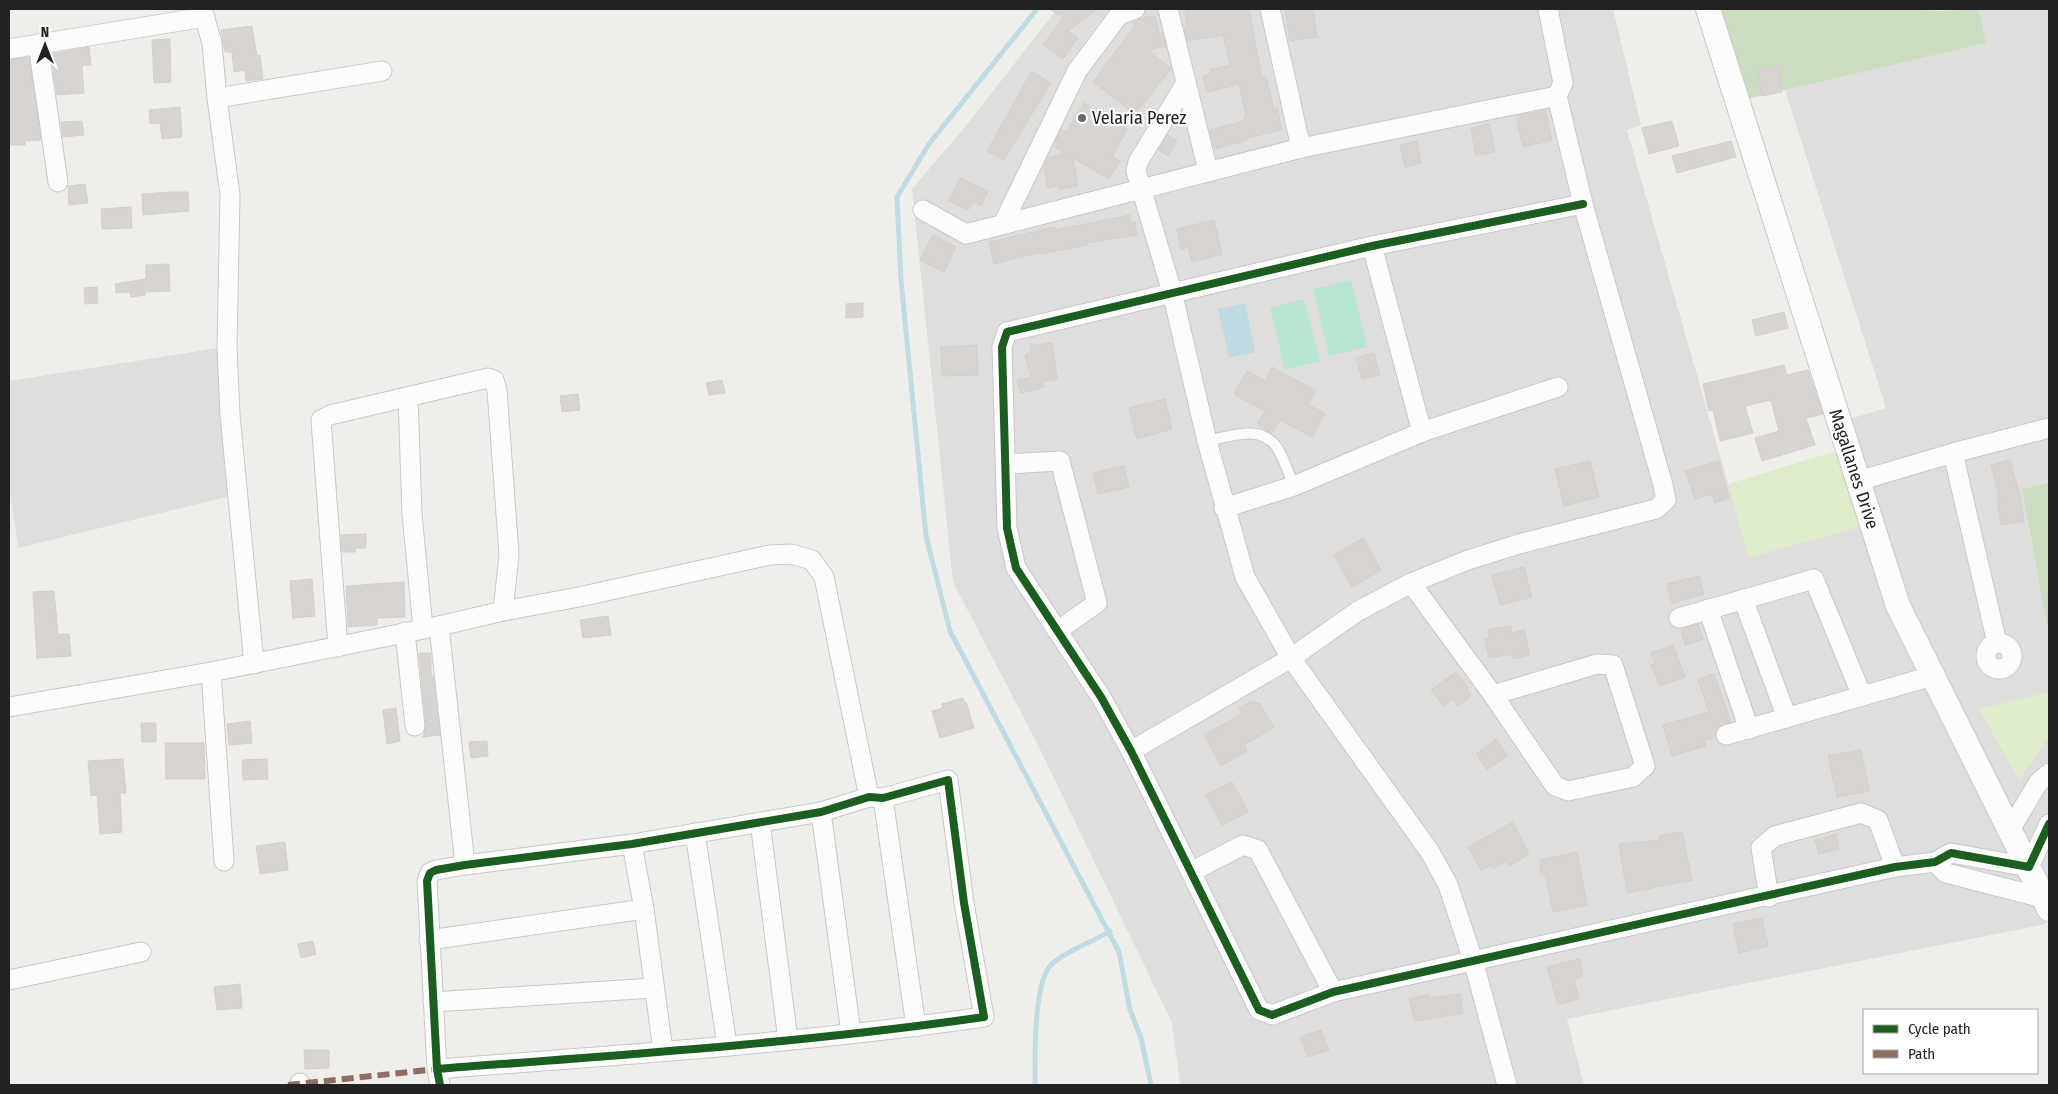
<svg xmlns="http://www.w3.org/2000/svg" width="2058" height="1094" font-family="'Fira Sans Condensed',sans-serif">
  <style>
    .residential { fill: #dfdedc }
    .grass { fill: #ddeccb }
    .forest { fill: #cbdec1 }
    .pitch { fill: #b7e6d2 }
    .water { fill: #bfdbe3 }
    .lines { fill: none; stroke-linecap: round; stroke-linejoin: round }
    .stream { stroke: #bfdbe3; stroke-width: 5 }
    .building { fill: #d7d4d2; stroke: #d3d0cc }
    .service-casing { stroke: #c9c8c7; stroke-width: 12 }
    .minor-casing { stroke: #c9c8c7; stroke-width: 21 }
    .tertiary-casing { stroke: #c9c8c7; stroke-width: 26 }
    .service { stroke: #fdfcfc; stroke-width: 10 }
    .minor { stroke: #fdfcfc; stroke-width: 19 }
    .tertiary { stroke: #fdfcfc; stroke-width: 24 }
    .quiet { stroke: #8d6e63; stroke-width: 6; stroke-dasharray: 12 6; stroke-linecap: butt }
    .cycleway-casing { stroke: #fff; stroke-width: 11 }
    .cycleway { stroke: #1b5e20; stroke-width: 8 }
    .poi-dot { fill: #6a6968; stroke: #fff; stroke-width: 2 }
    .labels { text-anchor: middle; stroke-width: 4.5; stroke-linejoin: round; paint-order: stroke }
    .poi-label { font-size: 18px; fill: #222; stroke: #fff; text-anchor: start }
    .street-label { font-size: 18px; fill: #222; stroke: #fff }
  </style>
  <rect width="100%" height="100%" fill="#f0eeeb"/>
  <!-- residential -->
  <g class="residential">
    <polygon points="1057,9 1613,9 1641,125 1627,130 1749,557 1861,526 1942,716 2046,924 1567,1019 1584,1085 1180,1085 1172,1023 1038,745 953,582 912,189 965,127"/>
    <polygon points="1978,9 2049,9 2049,482 2022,489 2049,637 2049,881 1907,601 1843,421 1886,408 1785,90 1985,43"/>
    <polygon points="224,347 235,495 18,548 9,483 9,381"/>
  </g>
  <!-- grass -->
  <g class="grass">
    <polygon points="1837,451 1861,526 1749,557 1728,484"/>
    <polygon points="2049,692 2049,737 2019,780 1979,709"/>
  </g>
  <!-- forest -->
  <g class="forest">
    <polygon points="1719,9 1909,9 1938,11 1978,9 1986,43 1747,99"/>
    <polygon points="2049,482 2049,637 2022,489"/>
  </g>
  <!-- pitch -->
  <g class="pitch">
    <polygon points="1351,280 1367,347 1329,356 1313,289"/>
    <polygon points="1304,299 1320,361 1285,370 1270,308"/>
  </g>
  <!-- water -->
  <polygon class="water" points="1245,303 1255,352 1229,358 1218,309"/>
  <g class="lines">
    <!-- stream -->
    <g class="stream">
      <polyline points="1037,9 929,144 897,197 901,280 926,536 950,631 1119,952 1130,1010 1141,1038 1151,1085"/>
      <path d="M1035,1085C1035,1059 1033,981 1052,964C1069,949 1091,943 1110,931"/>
    </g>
  </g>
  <!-- building -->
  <g class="building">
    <polygon points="1050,9 1098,9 1068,31 1078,38 1063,59 1043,45 1063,18"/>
    <polygon points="1197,9 1249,9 1262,78 1266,77 1274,109 1277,108 1282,130 1246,138 1247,140 1215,149 1210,130 1245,121 1244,116 1246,115 1239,84 1207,92 1203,76 1211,74 1210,70 1230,65 1223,35 1195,40 1194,37 1190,43 1188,42 1184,28 1187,27 1185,11"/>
    <polygon points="1285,9 1313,9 1317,37 1290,41"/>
    <polygon points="1155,16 1159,34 1162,33 1166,46 1148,50 1171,69 1135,114 1093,82 1134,27 1133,22 1141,18"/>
    <polygon points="252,26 257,56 260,55 263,79 246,81 245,70 234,72 232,52 225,52 221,30"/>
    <polygon points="170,39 171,82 154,83 152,40"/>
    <polygon points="89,47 91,65 82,65 84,93 57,95 51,54"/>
    <polygon points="29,57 41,140 25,141 25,145 9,145 9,60"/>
    <polygon points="1778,65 1782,92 1762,96 1757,69"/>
    <polygon points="1032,71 1051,83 1004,160 987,151"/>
    <polygon points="1084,103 1127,130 1112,157 1120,161 1109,179 1073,158 1078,186 1059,189 1058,186 1048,188 1044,165 1048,157 1065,154 1053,146 1061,129 1066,132"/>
    <polygon points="180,107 182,137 162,139 160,123 150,124 149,110"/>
    <polygon points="1545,110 1552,140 1523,147 1516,116"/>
    <polygon points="82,121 84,135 63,137 61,122"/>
    <polygon points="1672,121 1679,146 1649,154 1642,128"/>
    <polygon points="1489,124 1495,152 1476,155 1471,128"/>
    <polygon points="1167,135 1177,141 1168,156 1158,150"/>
    <polygon points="1417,141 1421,163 1405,167 1400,145"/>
    <polygon points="1731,141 1736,157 1677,173 1672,156"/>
    <polygon points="960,178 988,191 981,206 973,202 968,210 949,201"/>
    <polygon points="85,184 88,203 69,205 68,186"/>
    <polygon points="171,192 188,192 189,211 143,215 142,194"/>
    <polygon points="131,207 132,228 102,229 101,209"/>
    <polygon points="1130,215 1131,223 1135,222 1137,235 1087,243 1087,245 1041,254 1041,252 994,264 989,242 1055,227 1056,230"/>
    <polygon points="1214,220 1222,254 1192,262 1188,247 1181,249 1177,229"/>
    <polygon points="933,235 956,247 944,272 920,260"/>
    <polygon points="169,264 170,291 145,292 145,295 131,297 130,292 116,293 115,284 146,279 146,265"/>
    <polygon points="97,287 98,303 85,304 84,288"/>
    <polygon points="863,303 863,317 846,318 846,304"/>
    <polygon points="1784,312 1788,328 1756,336 1752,320"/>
    <polygon points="1052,343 1057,379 1043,382 1044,387 1021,393 1017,380 1031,377 1025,355 1031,353 1030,346"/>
    <polygon points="977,345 978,375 942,376 941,347"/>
    <polygon points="1374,353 1380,375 1362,379 1356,358"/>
    <polygon points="1784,365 1787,375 1808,370 1823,414 1806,418 1815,445 1762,461 1755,438 1779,431 1771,400 1745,406 1753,433 1720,441 1713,410 1709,411 1703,384"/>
    <polygon points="1272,367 1316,391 1308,404 1325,414 1312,437 1280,420 1272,433 1268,431 1257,425 1265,411 1234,394 1247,371 1265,381"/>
    <polygon points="722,380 725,393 709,395 706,383"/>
    <polygon points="578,394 580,410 562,412 560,396"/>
    <polygon points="1165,399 1172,429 1137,439 1129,408"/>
    <polygon points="2010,460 2020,496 2024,521 2001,525 1997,499 2000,499 1991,465"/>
    <polygon points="1590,461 1599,497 1564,506 1555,469"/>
    <polygon points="1719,461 1729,498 1715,503 1712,494 1695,499 1685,471"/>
    <polygon points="1124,466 1129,487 1098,494 1093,473"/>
    <polygon points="366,534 366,548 355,548 355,552 342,552 341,535"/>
    <polygon points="1363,538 1381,570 1352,587 1334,555"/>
    <polygon points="1524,567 1532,597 1500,605 1492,575"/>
    <polygon points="1699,576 1704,594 1672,603 1667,584"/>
    <polygon points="312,579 315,616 293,618 290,581"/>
    <polygon points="404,582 405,617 377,618 377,625 348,627 346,586"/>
    <polygon points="54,591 58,634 69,634 71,656 37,658 33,592"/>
    <polygon points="608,616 611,635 583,638 580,620"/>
    <polygon points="1698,624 1703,639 1685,645 1681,629"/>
    <polygon points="1510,626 1512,633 1524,630 1530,655 1513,659 1511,654 1489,658 1485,639 1489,638 1488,630"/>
    <polygon points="1673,645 1685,677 1660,686 1651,665 1655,663 1651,653"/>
    <polygon points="419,653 431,653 431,676 433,676 440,735 423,737 426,725"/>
    <polygon points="1456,672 1468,688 1466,689 1471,696 1458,706 1453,699 1443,706 1431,690"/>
    <polygon points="1714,674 1731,722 1718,727 1715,737 1704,741 1706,746 1672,756 1663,725 1709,712 1698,679"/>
    <polygon points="963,698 964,702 966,702 974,728 940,738 932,711 943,708 942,704"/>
    <polygon points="1254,700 1256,704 1259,703 1274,727 1244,745 1247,751 1221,766 1204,735 1235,718 1242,713 1239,708"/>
    <polygon points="396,708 400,741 387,744 383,710"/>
    <polygon points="250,721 252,743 229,745 227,724"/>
    <polygon points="141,723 156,723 156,742 142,742"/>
    <polygon points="1496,739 1508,756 1487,770 1476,754"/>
    <polygon points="487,741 488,756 471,758 469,742"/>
    <polygon points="165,743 204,743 205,779 166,779"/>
    <polygon points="1861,750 1869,791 1837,797 1828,756"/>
    <polygon points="123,759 126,793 120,793 122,832 100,834 97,795 91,796 88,761"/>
    <polygon points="267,759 268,779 243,780 242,760"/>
    <polygon points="1232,782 1248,812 1222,825 1206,795"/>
    <polygon points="1513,822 1529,854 1510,866 1506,861 1494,868 1492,865 1481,870 1468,847"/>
    <polygon points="1682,832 1692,880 1627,893 1619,844 1660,840 1659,836"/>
    <polygon points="1836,834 1839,849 1819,854 1815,840"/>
    <polygon points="285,842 288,870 260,874 256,846"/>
    <polygon points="1577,852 1587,905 1553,912 1545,874 1541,875 1540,860"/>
    <polygon points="1762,918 1768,946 1739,953 1733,924"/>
    <polygon points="313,941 316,954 301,958 298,944"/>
    <polygon points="1580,959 1583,976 1574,979 1579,999 1558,1004 1547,967"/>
    <polygon points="240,984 242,1008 217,1010 214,987"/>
    <polygon points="1429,994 1430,998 1460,994 1463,1013 1415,1021 1409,999"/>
    <polygon points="1321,1030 1329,1050 1308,1057 1300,1037"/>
    <polygon points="304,1050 329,1050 329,1068 305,1069"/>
  </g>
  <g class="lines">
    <!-- service casing -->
    <g class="service-casing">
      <path id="service" d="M1207,441C1229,437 1259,424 1276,446C1284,457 1288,473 1294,486"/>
    </g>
    <!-- minor casing -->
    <g class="minor-casing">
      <g id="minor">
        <polyline points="202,9 212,43 217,98 230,195 227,347 230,415 254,664"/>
        <polyline points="1168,9 1208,171"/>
        <polyline points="1270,9 1301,148"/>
        <polyline points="38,44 58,182"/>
        <polyline points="9,49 205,17"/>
        <polyline points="1186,83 1138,162 1136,171 1172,292 1207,441 1245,577 1291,658 1430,852 1448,885 1473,960 1507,1085"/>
        <polyline points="217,98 382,71"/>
        <polyline points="1583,204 1372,246 1007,332 1002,347 1007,528 1016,568 1101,697 1131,751 1259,1010 1272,1015 1333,992 1895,867 1935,862 1951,853 2029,867 2049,824"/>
        <polyline points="923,210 966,234 1301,148 1557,96"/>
        <polyline points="1003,224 1077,71 1119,15 1135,9"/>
        <polyline points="1372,246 1422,432"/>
        <polyline points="408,397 412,514 423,628"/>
        <polyline points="1953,453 1997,643"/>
        <polyline points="1006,464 1060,461 1097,603 1057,631"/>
        <polyline points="1858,481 1953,453 2049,428"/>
        <polyline points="1224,508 1294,486 1422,432 1558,387"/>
        <polyline points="1411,583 1493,695 1555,786 1568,791 1633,777 1645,766 1613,665 1597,664 1493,695"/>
        <polyline points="1743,599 1787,718"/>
        <polyline points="1708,609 1749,729"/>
        <polyline points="1679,618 1814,579 1862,696"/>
        <polyline points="439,626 465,865"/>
        <polyline points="405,632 415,726"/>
        <circle cx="1999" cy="656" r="13"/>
        <polyline points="338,647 321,420 330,415 488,378 494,380 497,390 509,555 503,611"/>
        <polyline points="211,672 224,861"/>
        <polyline points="9,707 211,672 439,626 503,611 579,597 770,555 791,554 812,560 824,577 869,797"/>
        <polyline points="1726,735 1932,676"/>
        <polyline points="1131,751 1291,658 1358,611 1411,583 1468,560 1519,544 1656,509 1666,500 1663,485 1583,204 1557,96 1563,83 1548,9"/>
        <polyline points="883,798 916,1027"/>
        <polyline points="821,812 851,1033"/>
        <polyline points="760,822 788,1040"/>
        <polyline points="2010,830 2038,783 2049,773"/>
        <polyline points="695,833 727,1045"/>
        <polyline points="632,844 644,909 663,1051"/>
        <polyline points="1935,862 1946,873 2043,898"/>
        <polyline points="1191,872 1243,845 1258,850 1333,992"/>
        <polyline points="1769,897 1761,848 1775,836 1861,813 1878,820 1895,867"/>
        <polyline points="429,940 644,909"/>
        <polyline points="9,980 141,952"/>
        <polyline points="433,1002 654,988"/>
        <path d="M437,1069C620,1055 803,1043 984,1017L964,903L948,780L883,798L869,797L821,812L632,844L465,865L436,870L430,873L427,881L437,1069L440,1085"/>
        <polyline points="300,1083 300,1085"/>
      </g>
    </g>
    <!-- tertiary casing -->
    <g class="tertiary-casing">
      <polyline id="tertiary" points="1708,9 1898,606 2049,909"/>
    </g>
    <!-- service -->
    <use href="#service" class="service"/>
    <!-- minor -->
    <use href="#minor" class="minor"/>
    <!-- tertiary -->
    <use href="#tertiary" class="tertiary"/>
    <!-- quiet -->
    <polyline class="quiet" points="288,1085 437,1069"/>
    <!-- cycleway casing -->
    <g class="cycleway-casing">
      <g id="cycleway">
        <polyline points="1583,204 1372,246 1007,332 1002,347 1007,528 1016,568 1101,697 1131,751 1259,1010 1272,1015 1333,992 1895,867 1935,862 1951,853 2029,867 2049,824"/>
        <path d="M437,1069C620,1055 803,1043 984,1017L964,903L948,780L883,798L869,797L821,812L632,844L465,865L436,870L430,873L427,881L437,1069L440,1085"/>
      </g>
    </g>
    <!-- cycleway -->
    <use href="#cycleway" class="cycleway"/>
  </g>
  <!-- markers -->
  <circle class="poi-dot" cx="1082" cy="118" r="5"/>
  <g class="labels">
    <!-- poi labels -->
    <g class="poi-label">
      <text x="1092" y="124">Velaria Perez</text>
    </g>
    <!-- street labels -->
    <g class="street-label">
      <text transform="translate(1854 469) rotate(72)" y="6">Magallanes Drive</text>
    </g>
  </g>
  <!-- border -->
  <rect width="2058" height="1094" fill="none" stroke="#222222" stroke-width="20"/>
  <!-- legend -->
  <rect x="1863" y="1009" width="175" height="65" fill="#ffffff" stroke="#a7a7a7"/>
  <rect x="1873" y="1025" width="25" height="8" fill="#1b5e20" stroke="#a7a7a7"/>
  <text x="1908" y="1034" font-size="15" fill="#222222">Cycle path</text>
  <rect x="1873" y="1050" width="25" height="8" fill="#8d6e63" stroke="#a7a7a7"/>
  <text x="1908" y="1059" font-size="15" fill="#222222">Path</text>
  <!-- north arrow -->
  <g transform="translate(45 45)" stroke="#ffffff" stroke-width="4" paint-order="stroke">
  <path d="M0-4L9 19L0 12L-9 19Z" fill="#222222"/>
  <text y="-8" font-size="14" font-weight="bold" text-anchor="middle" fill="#222222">N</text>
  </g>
</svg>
